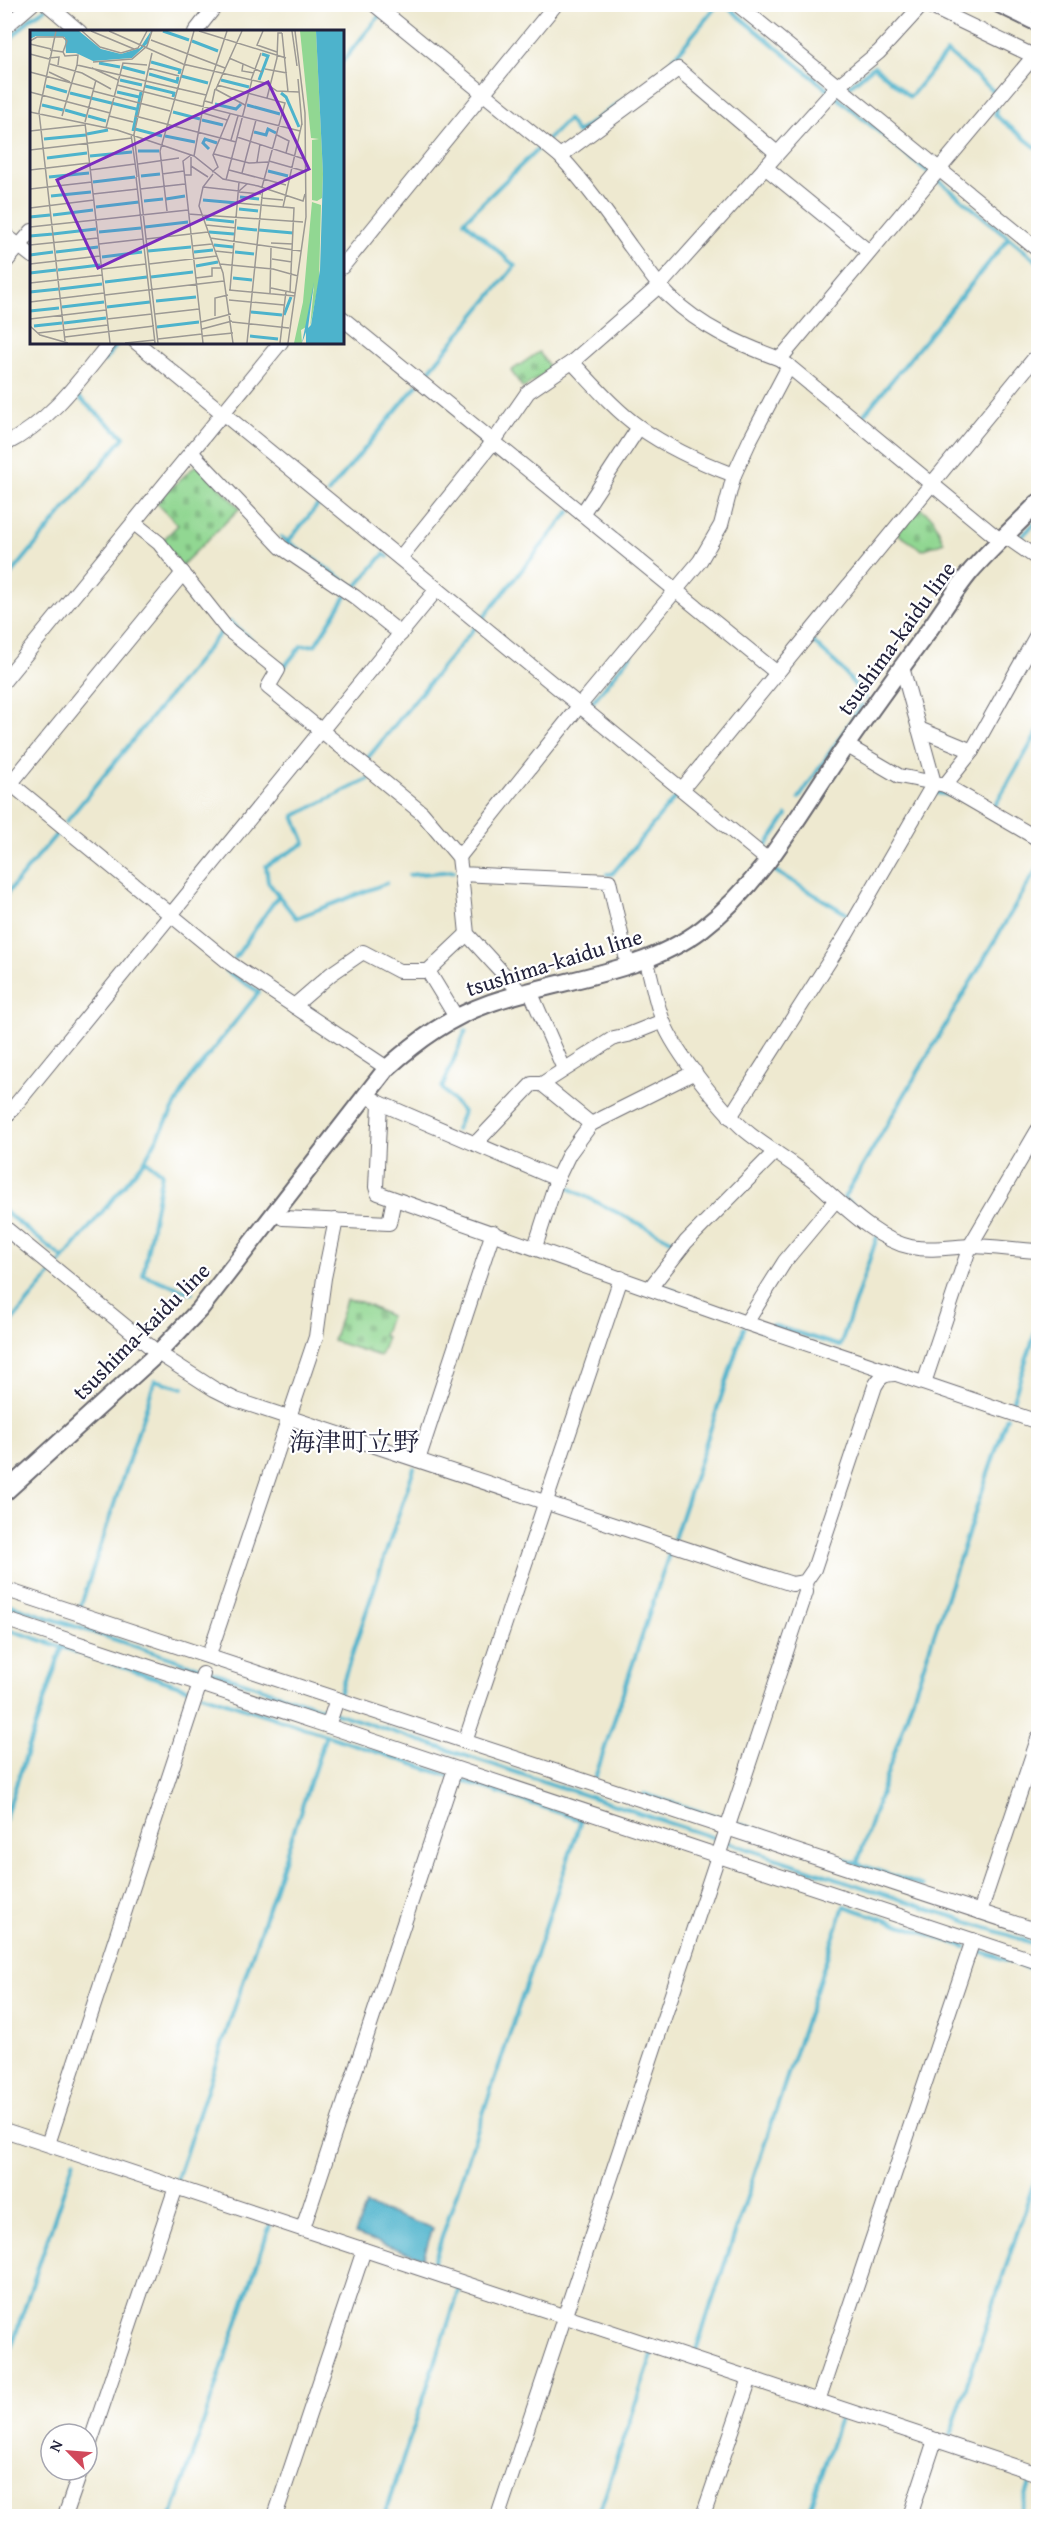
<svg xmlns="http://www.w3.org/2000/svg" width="1043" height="2521" font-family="'Gentium Book Plus','Noto Serif JP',serif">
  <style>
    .cemetery { fill: url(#cemetery-stones); stroke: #5a7c66; stroke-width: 1.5 }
    .water { fill: #4db3cc; stroke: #386a84; stroke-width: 1.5 }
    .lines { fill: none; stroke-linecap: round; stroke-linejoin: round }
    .stream { stroke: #4db3cc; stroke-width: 4 }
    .minor-casing { stroke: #69686f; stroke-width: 16 }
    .major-casing { stroke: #69686f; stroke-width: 20 }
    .minor { stroke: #fff; stroke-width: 14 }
    .major { stroke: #fff; stroke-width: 16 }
    .labels { text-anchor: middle; stroke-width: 4.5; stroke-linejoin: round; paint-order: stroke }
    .street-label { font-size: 22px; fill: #22223b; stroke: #fff }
    .quarter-label { font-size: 26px; fill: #22223b; stroke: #fff }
    .inset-river { fill: none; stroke: #4db3cc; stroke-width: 3 }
    .inset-road { fill: none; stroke: #9c9994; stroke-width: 1.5 }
    .view { fill: #7b2cbf; fill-opacity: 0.15; stroke: #7b2cbf; stroke-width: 3 }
    .inset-edge { fill: none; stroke: #22223b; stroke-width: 3 }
  </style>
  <defs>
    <pattern id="cemetery-stones" width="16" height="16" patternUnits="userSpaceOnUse" patternTransform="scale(1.5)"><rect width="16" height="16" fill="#91d792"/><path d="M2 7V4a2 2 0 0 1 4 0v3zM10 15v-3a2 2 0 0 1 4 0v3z" fill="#7db87f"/></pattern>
  </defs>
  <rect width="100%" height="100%" fill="#fff"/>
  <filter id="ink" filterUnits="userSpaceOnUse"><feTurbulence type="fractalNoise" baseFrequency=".0167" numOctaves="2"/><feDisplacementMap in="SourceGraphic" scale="12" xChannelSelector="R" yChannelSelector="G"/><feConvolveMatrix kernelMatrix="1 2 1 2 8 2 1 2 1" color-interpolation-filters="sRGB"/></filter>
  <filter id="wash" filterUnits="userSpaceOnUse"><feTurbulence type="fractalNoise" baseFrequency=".008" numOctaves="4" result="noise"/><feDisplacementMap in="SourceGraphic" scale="24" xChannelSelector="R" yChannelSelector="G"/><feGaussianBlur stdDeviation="1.35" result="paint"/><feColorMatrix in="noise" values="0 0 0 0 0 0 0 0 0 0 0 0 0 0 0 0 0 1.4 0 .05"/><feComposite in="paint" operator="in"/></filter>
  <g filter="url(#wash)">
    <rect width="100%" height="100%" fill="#eee9d0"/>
    <!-- cemetery -->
    <g class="cemetery">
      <polygon points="539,352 551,369 523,388 511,371"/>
      <polygon points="197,464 240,508 181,566 162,541 178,525 156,502"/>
      <polygon points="919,507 933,518 944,542 922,550 897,533"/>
      <polygon points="346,1300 361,1302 390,1316 383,1336 387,1337 380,1356 333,1341"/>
    </g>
    <!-- water -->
    <polygon class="water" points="366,2205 433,2228 423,2258 355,2234"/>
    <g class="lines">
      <!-- stream -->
      <g class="stream">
        <polyline points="724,4 828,90"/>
        <polyline points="4,11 9,4"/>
        <polyline points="4,45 31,18 45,9"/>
        <polyline points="342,62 381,14"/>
        <polyline points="661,74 718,4"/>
        <polyline points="850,86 874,66 910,97 947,52 997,94"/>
        <polyline points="835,96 928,172"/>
        <polyline points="996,109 995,115 1038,149"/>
        <polyline points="547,140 568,119 577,133 630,96"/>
        <polyline points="937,179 1038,262"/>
        <polyline points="104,361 119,342"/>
        <polyline points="423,378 515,266 464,221 542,145"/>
        <polyline points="861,418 1009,238"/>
        <polyline points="328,493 417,385"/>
        <polyline points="281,537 355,588 384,554 388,557"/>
        <polyline points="1022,542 1021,537 1038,520"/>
        <polyline points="287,543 322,500"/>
        <polyline points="4,583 124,437 76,395 78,392"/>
        <polyline points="482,619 570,511"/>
        <polyline points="227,624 230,622 251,640"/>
        <polyline points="811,640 840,667 866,699"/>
        <polyline points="279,664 285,666 301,646 315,645 346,596"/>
        <polyline points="590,705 631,655"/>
        <polyline points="366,760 476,626"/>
        <polyline points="369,779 294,816 305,843 266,866 268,882 296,918 387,883"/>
        <polyline points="937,793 951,795"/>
        <polyline points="799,798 862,705"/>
        <polyline points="994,807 1038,732"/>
        <polyline points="66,822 222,631"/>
        <polyline points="764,849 787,815"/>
        <polyline points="775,871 852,917"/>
        <polyline points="607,874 612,874 678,794"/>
        <polyline points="409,875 454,871"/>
        <polyline points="4,897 60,830"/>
        <polyline points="235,958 278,896"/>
        <polyline points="456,1130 463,1112 442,1088 466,1030"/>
        <polyline points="145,1160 162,1173 143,1275 192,1293"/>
        <polyline points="561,1184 679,1244 678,1245"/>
        <polyline points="4,1211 64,1259"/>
        <polyline points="880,1228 881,1225 844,1198 1038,867"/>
        <polyline points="60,1263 145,1160 191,1077 259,992 226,971 228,968"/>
        <polyline points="662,1286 675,1291"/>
        <polyline points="772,1325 840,1346 877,1237"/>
        <polyline points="4,1331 51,1274"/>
        <polyline points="1011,1406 1038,1324"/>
        <polyline points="674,1539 744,1328"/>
        <polyline points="4,1603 1038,1945"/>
        <polyline points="80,1608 155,1380 183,1388"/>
        <polyline points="4,1628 192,1690"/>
        <polyline points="202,1694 449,1776"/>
        <polyline points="339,1694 414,1468"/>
        <polyline points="595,1778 669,1554"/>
        <polyline points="458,1779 581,1820"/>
        <polyline points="644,1794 724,1819"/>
        <polyline points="4,1821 62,1647"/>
        <polyline points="736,1823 923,1886"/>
        <polyline points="857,1864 1007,1417"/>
        <polyline points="974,1949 1038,1971"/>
        <polyline points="176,2182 326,1735"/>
        <polyline points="433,2264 582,1817"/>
        <polyline points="695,2353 844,1906 966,1947"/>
        <polyline points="4,2369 74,2160"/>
        <polyline points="950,2435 1038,2170"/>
        <polyline points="172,2516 270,2225"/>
        <polyline points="384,2516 460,2288"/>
        <polyline points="598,2516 653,2352"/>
        <polyline points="807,2516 841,2415"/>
        <polyline points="1019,2516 1032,2478"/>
      </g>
    </g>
  </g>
  <g filter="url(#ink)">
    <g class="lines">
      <!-- minor casing -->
      <g class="minor-casing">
        <g id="minor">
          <polyline points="47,4 80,32"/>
          <path d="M374,4L560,156C586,184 608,215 630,246C643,263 654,282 670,297C701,327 739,344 780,359L1001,541"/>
          <polyline points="737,4 1038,250"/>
          <polyline points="925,4 1038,58"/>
          <polyline points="4,28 32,4"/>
          <polyline points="195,32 217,4"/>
          <polyline points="560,156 678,69 777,153"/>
          <polyline points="765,167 869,252"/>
          <polyline points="4,234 32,256"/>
          <polyline points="4,264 32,231"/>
          <polyline points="342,267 556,4"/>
          <polyline points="342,318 777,673"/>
          <polyline points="136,342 769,861"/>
          <polyline points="780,359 1034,56"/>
          <path d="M572,362C593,384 614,409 639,427C667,447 702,463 734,475"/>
          <path d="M4,445C50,422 79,381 110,342"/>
          <polyline points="191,452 281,547 355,597 401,634"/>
          <polyline points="582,514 639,427"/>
          <polyline points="134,523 159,543 227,629 278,670 268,687 422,813 459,857 461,874 609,881 628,965"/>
          <polyline points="1005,536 1038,559"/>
          <polyline points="400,558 494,441 528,392 572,362 659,286 839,85 879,52 923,4"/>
          <polyline points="4,681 281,342"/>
          <polyline points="919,729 972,751"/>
          <polyline points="846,745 899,776 945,785 1038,839"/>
          <polyline points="4,778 231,964 387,1068"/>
          <polyline points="11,783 183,573"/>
          <polyline points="945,785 972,751 1038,633"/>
          <polyline points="683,788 1038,354"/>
          <polyline points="459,857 580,705 700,561 721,525 734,475 750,440 789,366"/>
          <polyline points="461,874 467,934 521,993"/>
          <path d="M646,959C652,979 655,1001 663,1021C674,1051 726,1116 751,1135C772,1151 795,1164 814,1180C841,1203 876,1240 911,1247C931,1251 951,1247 970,1246C993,1246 1016,1250 1038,1251"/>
          <polyline points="530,991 564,1069"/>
          <polyline points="294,1006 331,974 363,952 399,971 428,971"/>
          <polyline points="456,1017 428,971 467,934"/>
          <polyline points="542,1084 591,1124"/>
          <polyline points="365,1095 380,1103 376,1187 378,1193 746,1323 1038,1422"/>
          <polyline points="380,1103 557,1179 535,1247"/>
          <polyline points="730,1117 846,935 934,783 902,667"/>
          <polyline points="4,1119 437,589"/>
          <polyline points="475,1144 532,1084 542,1084 614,1038 628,1035 663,1021"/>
          <polyline points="557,1179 569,1154 591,1124 695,1072"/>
          <polyline points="276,1213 283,1218 389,1223 394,1199"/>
          <path d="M4,1227L158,1353L214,1389L236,1400L792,1584L805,1582L814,1569L875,1386C880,1377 884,1374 895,1374"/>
          <polyline points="650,1288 686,1242 775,1152"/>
          <polyline points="746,1323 785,1261 835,1201"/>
          <polyline points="924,1383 970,1246 1038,1130"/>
          <polyline points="418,1460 493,1232"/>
          <polyline points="4,1589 1038,1931"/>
          <polyline points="4,1619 328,1726 337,1699"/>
          <polyline points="209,1655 316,1337 324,1278 336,1220"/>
          <polyline points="328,1726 1038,1962"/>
          <polyline points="465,1742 621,1278"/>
          <polyline points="980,1912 1038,1739"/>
          <polyline points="4,2130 1038,2474"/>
          <polyline points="48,2144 203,1674"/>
          <polyline points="303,2228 455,1769"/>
          <polyline points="818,2401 973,1940"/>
          <polyline points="87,2452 176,2187"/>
          <polyline points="65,2516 81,2470"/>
          <polyline points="275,2516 364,2250"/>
          <polyline points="498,2516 806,1592 805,1582"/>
          <polyline points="703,2516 750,2378"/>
          <polyline points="910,2516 935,2440"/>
        </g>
      </g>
      <!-- major casing -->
      <g class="major-casing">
        <g id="major">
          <polyline points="999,4 1038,23"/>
          <path d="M4,1493L158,1353L200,1309L387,1068C418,1040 450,1017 490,1003C558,979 643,974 702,929C766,880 802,808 847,744C874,705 901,668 929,630C943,610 956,589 971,571C992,547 1016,526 1038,503"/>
        </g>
      </g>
      <!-- minor -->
      <use href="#minor" class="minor"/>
      <!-- major -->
      <use href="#major" class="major"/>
    </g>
  </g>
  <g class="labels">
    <!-- street labels -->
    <g class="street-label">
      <text transform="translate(896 638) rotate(-54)" y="8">tsushima-kaidu line</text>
      <text transform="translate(554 962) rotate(-17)" y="8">tsushima-kaidu line</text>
      <text transform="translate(141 1331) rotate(-45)" y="8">tsushima-kaidu line</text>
    </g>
    <!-- quarter labels -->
    <g class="quarter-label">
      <text x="354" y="1451">海津町立野</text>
    </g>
  </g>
  <!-- overview -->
  <g transform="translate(30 30)">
    <rect width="314" height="314" fill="#eee9d0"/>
    <path d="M270,1H286L293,144L292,168L287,171L282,170V110L289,109L281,108ZM282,172L291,175L289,251L280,298L284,255L276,297L271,300L272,313H264L273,272Z" fill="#91d792"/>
    <path d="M0,1H49L71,19L91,24L110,18L121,1L118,13L102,28L63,31L46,23H36L35,7L6,6L0,9ZM286,1H313V313H276V302L272,313L284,252L278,298L281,295L290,240L293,144Z" fill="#4db3cc"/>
    <path class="inset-river" d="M133,1L159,10M162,11L188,21M121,32L150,40L149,44M69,33L90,37M92,37L115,43M119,44L147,52L148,47M151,46L178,53M90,50L112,55M191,50L219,57M229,50L238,26L232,24M16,56L37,62M115,56L144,63L143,67M87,62L109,67M40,63L106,79M251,63L256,67L269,97M185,74L206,79L211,74M12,75L33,80M217,75L250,84M35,80L56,86M143,82L170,89M58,86L76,91M172,90L193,95M105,99L132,106M103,101L111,62M224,102L236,105L238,99L246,103M57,104L78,100M135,106L165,112M14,109L56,105M179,119L173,113L175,109L187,113M108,121H129M60,126L102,122M17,128L57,123M238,141L258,146M111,146L130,144M19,147L59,143M63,152L105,147M21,166L61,162M210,167L229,169M136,169L155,166M173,170L207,173M114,171L133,169M66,177L109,172M209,179L228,181M23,185L63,180M0,187L20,185M176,189L204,192M115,197L158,192M207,198L227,200M229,200L263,203M69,202L111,198M179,202L204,204M23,204L66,199M0,206L23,204M184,215L203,217M118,221L161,217M26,222L68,217M164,222L183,220M205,222L224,224M0,225L23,222M72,227L112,222M166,236L188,232M28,240L70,235M0,243L26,240M121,247L163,242M203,248L222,250M75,252L117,247M30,259L72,254M0,262L29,259M126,271L166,267M32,277L74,272M77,277L120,272M0,281L29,278M221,282L252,285M254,285L261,267M34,293L76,288M4,296L32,293M127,297L169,292M220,306L248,309"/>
    <path class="inset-road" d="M26,1L9,82L35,311M52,1L70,17L91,23L108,18L117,1M61,1L104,19M79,1L153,34L235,53L247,61L269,62M169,1L256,28M233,1L227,15L247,22M262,1L267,36M252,3L258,62M121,10L195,38M0,11L7,7H33L37,11L33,22M0,14L21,19M20,20L33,22L35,26L48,25L47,35M122,23L104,104L128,313M0,24L19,29M19,28L29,27L28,35M199,28L232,42M63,32L102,29L117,16L122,1M20,34L52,43L81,59M213,34L212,41L224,43M62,38L88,50M118,38L149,46M235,39L257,43M0,42L64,59M19,42L40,52M268,49L272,95M221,50L231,23M87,55L270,101M187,55L255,73L232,157M185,59L215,75M186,59L212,1M63,61L140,81M0,62L80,83M237,68L247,28L248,3H252M175,71L182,73L185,59M0,82L87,100L164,126L193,149L228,156L273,171L275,164M173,83L197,90M32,86L47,35L176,65M79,86L103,92M105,86L206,112M55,92L66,50M55,93L80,313M76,98L93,33L117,35M0,101L55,95M101,104L107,147M247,105L259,111L256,123M207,107L274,129M201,110L208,86M0,120L102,108M184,124L219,133L238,132M161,125L153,131L173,313M164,126L174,72L197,1M239,131L274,141M227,132L230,114M108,134L149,128M161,136L178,147M0,140L59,133M60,140L105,134M199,140L256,155M182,142L188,137L183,125L200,84M212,143L226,90M132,144L154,141M183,144L173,157L169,176L193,243L203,313M155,145H161V127M106,147L125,313M196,150L222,50M173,157L209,161L217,154M0,159L62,152M110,159L155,154M209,162L231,164M63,164L108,159M231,168L253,170M208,173L230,175M230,175L253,177M0,178L64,170M137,181L130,121L164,1M158,184L273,192M176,195L206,198M0,197L158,180M180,208L271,221M116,209L178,202M241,213L263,214M69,214L113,209M0,215L68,208M162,216L182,214M185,221L204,223M242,229L262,232M0,234L70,226M119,234L187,226M190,234L243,239L268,246M72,239L116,234M166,248L182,246V238H191M0,253L72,245M241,258L265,263M199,260L265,266M200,260L209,152M260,262L264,178L253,177L272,93M240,264L241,218M75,265L194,251M199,270L254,275M0,272L74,263M125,284L169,279M185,286V268L198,265M0,289L76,280M77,289L122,284M171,292L201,284M202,292L259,298M0,296L10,305L38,313M172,299L202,291M8,303L78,295M173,306L203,303M35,307L124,296M128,309L172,304M95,313L125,310M217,313L233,157M250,313L256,261M258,313L276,187L275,83L265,1"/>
    <path class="view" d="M238,52L279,139L68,238L27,150Z"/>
    <rect width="314" height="314" class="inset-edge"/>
  </g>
  <!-- margin -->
  <rect width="1043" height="2521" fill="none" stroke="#fff" stroke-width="24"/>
  <!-- north arrow -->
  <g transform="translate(69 2452) rotate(295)"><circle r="28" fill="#ffffff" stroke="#a7a7b1" stroke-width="1.5"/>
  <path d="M0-4.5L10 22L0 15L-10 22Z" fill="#d1495b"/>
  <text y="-9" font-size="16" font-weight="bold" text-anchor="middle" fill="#22223b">N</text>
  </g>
</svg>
